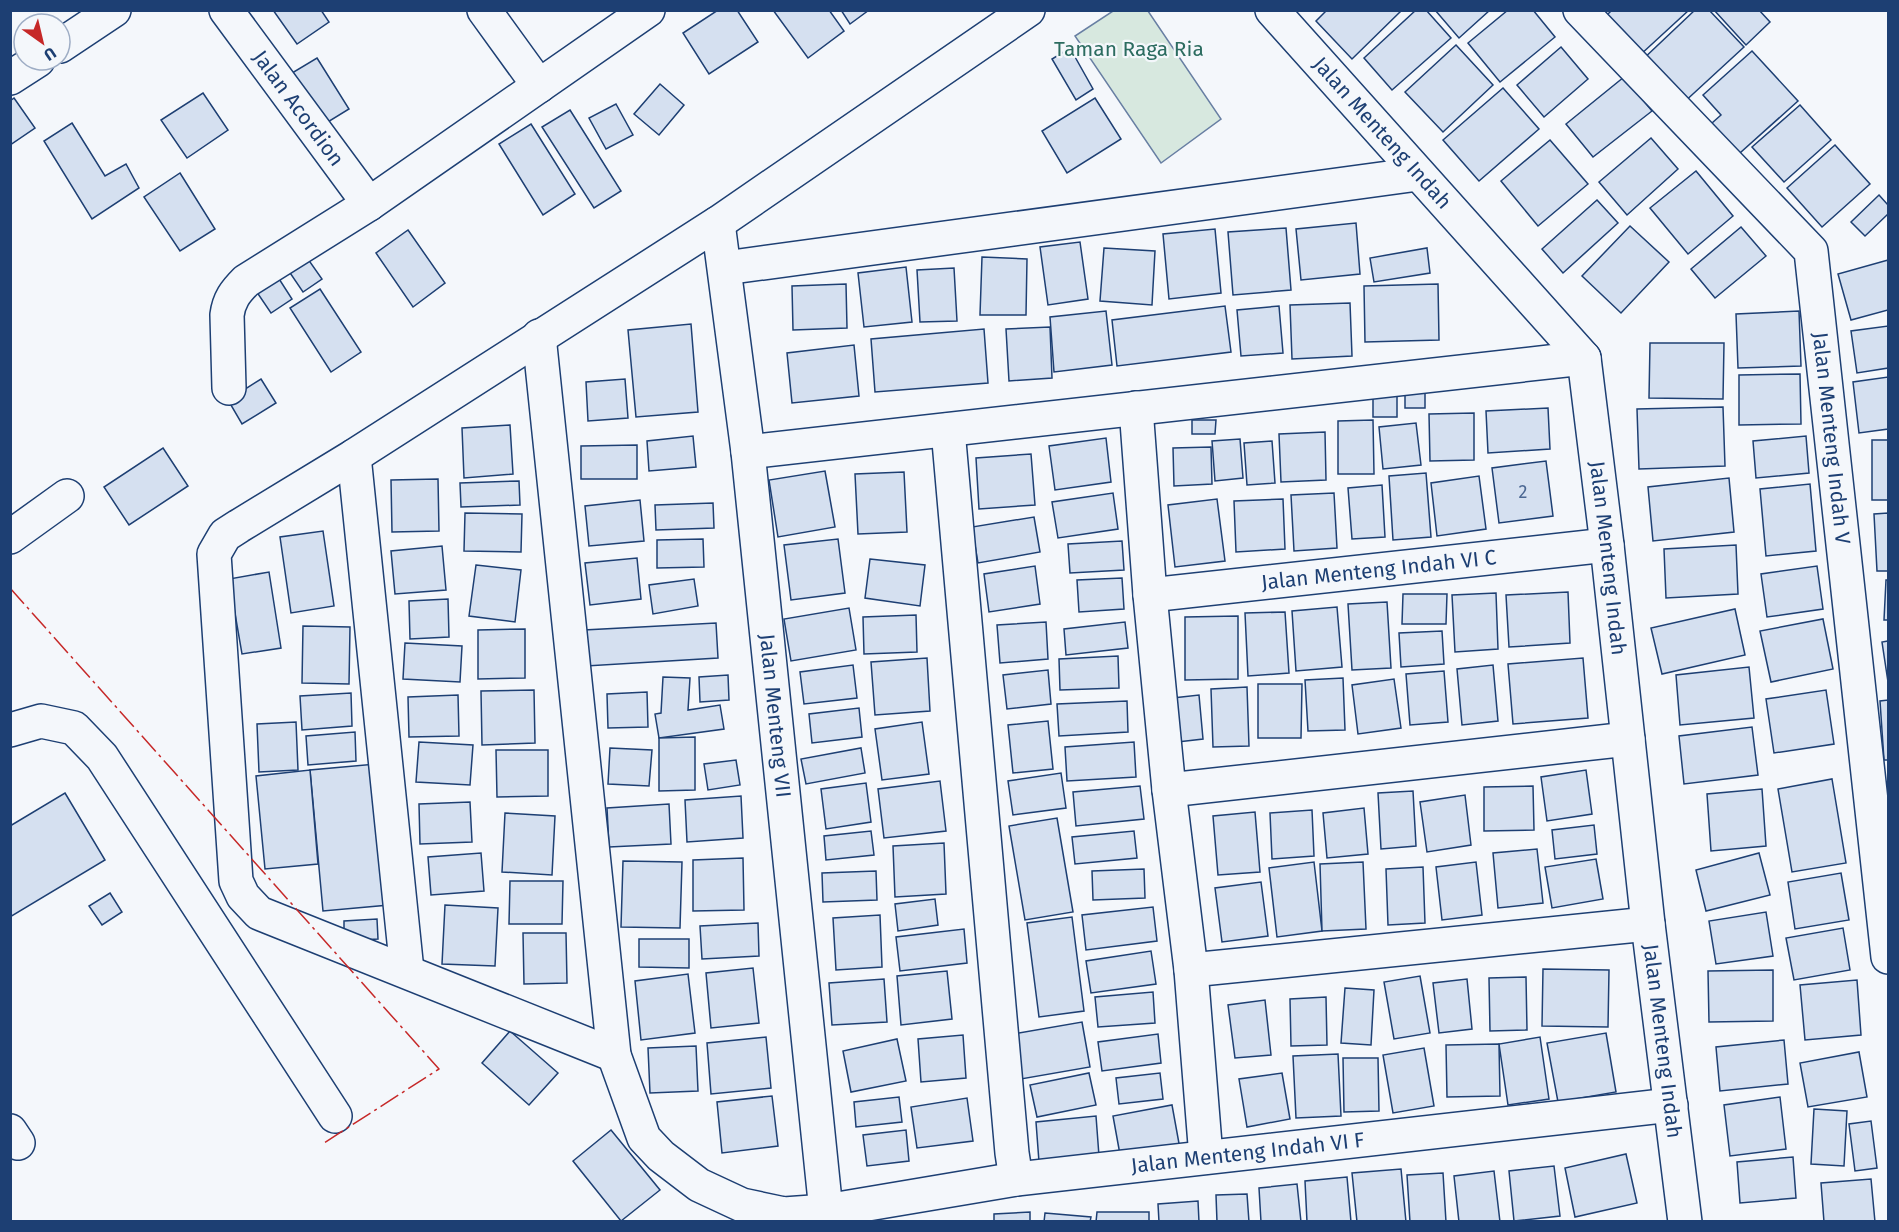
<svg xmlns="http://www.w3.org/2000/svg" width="1899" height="1232" font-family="'Fira Sans',sans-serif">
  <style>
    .green { fill: #d7e8df; stroke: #687fa3; stroke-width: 1.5 }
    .building { fill: #d5e0f0; stroke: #1d3f73; stroke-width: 1.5 }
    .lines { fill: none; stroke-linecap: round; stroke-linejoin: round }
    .minor-casing { stroke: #1d3f73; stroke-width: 36 }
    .minor { stroke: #f4f7fb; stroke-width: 33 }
    .power { stroke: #c62828; stroke-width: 1.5; stroke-dasharray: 21 4.5 3 4.5; stroke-linecap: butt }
    .labels { text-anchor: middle; stroke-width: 4.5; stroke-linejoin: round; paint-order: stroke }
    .number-label { font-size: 18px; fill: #4b6792 }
    .park-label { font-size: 21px; fill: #2c6c60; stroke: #f4f7fb }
    .street-label { font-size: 21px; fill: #1d3f73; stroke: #f4f7fb }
  </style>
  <rect width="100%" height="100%" fill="#f4f7fb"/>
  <!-- green -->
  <polygon class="green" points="1113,11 1148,11 1221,119 1161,163 1075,36"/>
  <!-- building -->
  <g class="building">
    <polygon points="273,10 321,10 329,22 297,44"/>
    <polygon points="718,10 737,10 758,42 709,74 683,33"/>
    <polygon points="773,10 829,10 844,31 808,58"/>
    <polygon points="841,10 869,10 850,24"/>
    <polygon points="1327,10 1402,10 1352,59 1316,21"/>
    <polygon points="1416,10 1426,10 1451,38 1392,90 1364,58"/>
    <polygon points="1435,10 1490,10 1459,38"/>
    <polygon points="1508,10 1533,10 1555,37 1500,82 1468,43"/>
    <polygon points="1612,10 1689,10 1639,56 1604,18"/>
    <polygon points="1695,10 1709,10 1744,47 1681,105 1640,62"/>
    <polygon points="1714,10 1759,10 1770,22 1746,45"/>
    <polygon points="1456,45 1493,85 1443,132 1405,92"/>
    <polygon points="1561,47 1588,79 1544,117 1517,85"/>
    <polygon points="1070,48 1093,89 1076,100 1052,59"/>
    <polygon points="1752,51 1798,101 1731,161 1703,131 1721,115 1703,95"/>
    <polygon points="317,58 349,109 323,125 292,73"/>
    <polygon points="1624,77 1652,111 1593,157 1566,124"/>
    <polygon points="660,84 684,105 659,135 634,114"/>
    <polygon points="1503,88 1539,129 1479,181 1443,140"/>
    <polygon points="203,93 228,130 187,158 161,120"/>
    <polygon points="14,98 35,128 10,145 10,101"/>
    <polygon points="1095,98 1121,139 1067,173 1042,131"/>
    <polygon points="616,104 633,135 606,149 589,118"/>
    <polygon points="1800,105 1831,140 1784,182 1752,147"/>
    <polygon points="570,110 621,191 594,208 542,127"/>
    <polygon points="72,123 105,176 126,164 139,188 92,219 44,141"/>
    <polygon points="531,124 575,194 543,215 499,144"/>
    <polygon points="1651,138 1678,169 1627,215 1599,182"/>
    <polygon points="1550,140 1588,184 1538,226 1501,181"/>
    <polygon points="1835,145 1870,184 1822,227 1787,188"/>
    <polygon points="1696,171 1733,216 1688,254 1650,208"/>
    <polygon points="180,173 215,229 180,251 144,197"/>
    <polygon points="1879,195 1888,205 1888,214 1865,236 1851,222"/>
    <polygon points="1597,200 1618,223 1563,273 1542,249"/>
    <polygon points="1356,223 1360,274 1301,280 1296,229"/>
    <polygon points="1630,226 1669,262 1621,313 1582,276"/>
    <polygon points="1741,227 1766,256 1715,298 1691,269"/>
    <polygon points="1286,228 1291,290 1233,295 1228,232"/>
    <polygon points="1215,229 1221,293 1169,299 1163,234"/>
    <polygon points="408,230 445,283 413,307 376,253"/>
    <polygon points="1080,242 1088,299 1048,305 1040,247"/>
    <polygon points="1104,248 1155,251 1152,305 1100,301"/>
    <polygon points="1427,248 1430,273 1374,282 1370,258"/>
    <polygon points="303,252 322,279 303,292 284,264"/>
    <polygon points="982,257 1027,259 1026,315 980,315"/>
    <polygon points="1888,260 1888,310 1851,320 1838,274"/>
    <polygon points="906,267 912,322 864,327 858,273"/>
    <polygon points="954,268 957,321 920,322 917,270"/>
    <polygon points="274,271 292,299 271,313 252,285"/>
    <polygon points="846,284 847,328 793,330 792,286"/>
    <polygon points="1438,284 1439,340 1365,342 1364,286"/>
    <polygon points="320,289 361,352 331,372 290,308"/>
    <polygon points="1350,303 1352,356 1292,359 1290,305"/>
    <polygon points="1225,306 1231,352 1117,366 1112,320"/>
    <polygon points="1279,306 1283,353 1241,356 1237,310"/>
    <polygon points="1106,311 1112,365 1054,372 1050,317"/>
    <polygon points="1799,311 1801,366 1738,368 1736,314"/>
    <polygon points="691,324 698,412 636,417 628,330"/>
    <polygon points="1888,326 1888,368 1857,373 1851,331"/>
    <polygon points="1050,327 1052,378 1009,381 1006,329"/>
    <polygon points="984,329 988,383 875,392 871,339"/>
    <polygon points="1650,343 1724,343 1723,399 1649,398"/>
    <polygon points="854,345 859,396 792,403 787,353"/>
    <polygon points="1800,374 1801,424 1739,425 1739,375"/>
    <polygon points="1888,377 1888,429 1859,433 1853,382"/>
    <polygon points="261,379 276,403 242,424 228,400"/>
    <polygon points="625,379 628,418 588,421 586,382"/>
    <rect x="1405" y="381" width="20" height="27"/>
    <rect x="1373" y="387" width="24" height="30"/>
    <polygon points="1723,407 1725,466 1639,469 1637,409"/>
    <polygon points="1548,408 1550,449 1488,453 1486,411"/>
    <polygon points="1474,413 1474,460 1430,461 1429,414"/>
    <polygon points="1192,420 1216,420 1215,434 1192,434"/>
    <polygon points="1373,420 1374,474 1338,474 1338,421"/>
    <polygon points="1416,423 1421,465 1383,469 1379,427"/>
    <polygon points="510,425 513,474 464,478 462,428"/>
    <polygon points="1325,432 1326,480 1281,482 1279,434"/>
    <polygon points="693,436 696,467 649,471 647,441"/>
    <polygon points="1806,436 1809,473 1756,478 1753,441"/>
    <polygon points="1106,438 1111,482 1055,490 1049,446"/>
    <polygon points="1240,439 1243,478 1215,481 1212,441"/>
    <rect x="1872" y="440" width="16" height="60"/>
    <polygon points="1272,441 1275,483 1247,485 1244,443"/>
    <polygon points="637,445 637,479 581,479 581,446"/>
    <polygon points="1211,447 1212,484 1174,486 1173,448"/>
    <polygon points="163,448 188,486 129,525 104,487"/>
    <polygon points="1031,454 1035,505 979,509 976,458"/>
    <polygon points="1546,461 1553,516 1499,523 1492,468"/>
    <polygon points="825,471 835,527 778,537 769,480"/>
    <polygon points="904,472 907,532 858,534 855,474"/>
    <polygon points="1426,473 1431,537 1393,540 1389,476"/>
    <polygon points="1479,476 1486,529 1437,536 1431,483"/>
    <polygon points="1729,478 1734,532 1653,541 1648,487"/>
    <polygon points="438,479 439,531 392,532 391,480"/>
    <polygon points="519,481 520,505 461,507 460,483"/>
    <polygon points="1810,484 1816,551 1766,556 1760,489"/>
    <polygon points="1382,485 1385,537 1352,539 1348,488"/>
    <polygon points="1113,493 1118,529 1058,538 1052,502"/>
    <polygon points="1334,493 1337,548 1294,551 1291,495"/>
    <polygon points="1217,499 1225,561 1175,567 1168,505"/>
    <polygon points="1283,499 1285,549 1236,552 1234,501"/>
    <polygon points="640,500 644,541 589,546 585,506"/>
    <polygon points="713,503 714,528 656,530 655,505"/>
    <polygon points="465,513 522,514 521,552 464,551"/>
    <polygon points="1888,513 1888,571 1877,571 1874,514"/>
    <polygon points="1034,517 1040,552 978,563 972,527"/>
    <polygon points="323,531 334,606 291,613 280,537"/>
    <polygon points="703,539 704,567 657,568 657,540"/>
    <polygon points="838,539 845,593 791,600 784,545"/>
    <polygon points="1122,541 1124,570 1070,573 1068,544"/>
    <polygon points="1736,545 1738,594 1666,598 1664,549"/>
    <polygon points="442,546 446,590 395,594 391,551"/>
    <polygon points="637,558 641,599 590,605 585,563"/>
    <polygon points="870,559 925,565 920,606 865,598"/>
    <polygon points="476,565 521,570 515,622 469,616"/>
    <polygon points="1035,566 1040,604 989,612 984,574"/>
    <polygon points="1817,566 1823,609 1767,617 1761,574"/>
    <polygon points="269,572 281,648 242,654 229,579"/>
    <polygon points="1122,578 1124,609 1079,612 1077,580"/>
    <polygon points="694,579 698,606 653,614 649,585"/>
    <polygon points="1886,580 1888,580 1888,620 1884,620"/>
    <polygon points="1568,592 1570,643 1509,647 1506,595"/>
    <polygon points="1496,593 1498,649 1455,652 1452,595"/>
    <polygon points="1403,594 1447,594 1446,624 1402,624"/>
    <polygon points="448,599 449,637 410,639 409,601"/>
    <polygon points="1387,602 1391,668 1352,670 1348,604"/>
    <polygon points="1337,607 1342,667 1296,671 1292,611"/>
    <polygon points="849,608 856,650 791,661 784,619"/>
    <polygon points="1735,609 1745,655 1662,674 1651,628"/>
    <polygon points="1285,612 1289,673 1248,676 1245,613"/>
    <polygon points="916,615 917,652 864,654 863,617"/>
    <polygon points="1238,616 1238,679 1185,680 1185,617"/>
    <polygon points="1823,619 1833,669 1771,682 1760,631"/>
    <polygon points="1046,622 1048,659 1000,663 997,625"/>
    <polygon points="1125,622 1128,648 1066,655 1064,629"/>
    <polygon points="716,623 718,658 586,666 584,630"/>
    <polygon points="303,626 350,627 349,684 302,683"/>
    <polygon points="525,629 525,678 478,679 478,630"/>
    <polygon points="1442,631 1444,664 1401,667 1399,633"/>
    <polygon points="1888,641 1888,682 1882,642"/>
    <polygon points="405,643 462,646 460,682 403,679"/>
    <polygon points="1118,656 1119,688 1060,690 1059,659"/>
    <polygon points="927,658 930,711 875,715 871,662"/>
    <polygon points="1583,658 1588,718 1513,724 1508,664"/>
    <polygon points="853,665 857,698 804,704 800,672"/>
    <polygon points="1493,665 1498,721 1462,725 1457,669"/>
    <polygon points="1749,667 1754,718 1680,725 1676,675"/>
    <polygon points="1048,670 1051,704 1007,709 1003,675"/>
    <polygon points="1444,671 1448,722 1410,725 1406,674"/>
    <polygon points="728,675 729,700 700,702 699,677"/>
    <polygon points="663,677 690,678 688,710 720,705 724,729 659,738 655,714 661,713"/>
    <polygon points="1343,678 1345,730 1308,731 1305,680"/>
    <polygon points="1394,679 1401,728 1358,734 1352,685"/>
    <polygon points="1258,684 1302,684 1301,738 1258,738"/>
    <polygon points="1247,687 1249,746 1213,747 1211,689"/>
    <polygon points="534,690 535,743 482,745 481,691"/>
    <polygon points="1826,690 1834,744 1774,753 1766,699"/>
    <polygon points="647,692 648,727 608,728 607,694"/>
    <polygon points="351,693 352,726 302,730 300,696"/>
    <polygon points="458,695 459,736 409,737 408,697"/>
    <polygon points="1199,695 1203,739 1169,743 1164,699"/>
    <polygon points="1888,700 1888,760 1884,760 1880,701"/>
    <polygon points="1127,701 1128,732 1059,736 1057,704"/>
    <polygon points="859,708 862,737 812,743 809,714"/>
    <polygon points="1048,721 1053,769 1013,773 1008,725"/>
    <polygon points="296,722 298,770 259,772 257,724"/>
    <polygon points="922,722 929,774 882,780 875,729"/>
    <polygon points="1752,727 1758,775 1684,784 1679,736"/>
    <polygon points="355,732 356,761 308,765 306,736"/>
    <polygon points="695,737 695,790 659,791 659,738"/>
    <polygon points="419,742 473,745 470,785 416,782"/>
    <polygon points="1134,742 1136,777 1067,781 1065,747"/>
    <polygon points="610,748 652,750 649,786 608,784"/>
    <polygon points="861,748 865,773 806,784 801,759"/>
    <polygon points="496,750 548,750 548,796 497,797"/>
    <polygon points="736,760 740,785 708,790 704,764"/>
    <polygon points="376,764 389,905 323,911 310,770"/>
    <polygon points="310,770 318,864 265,869 256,776"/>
    <polygon points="1586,770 1592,814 1547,821 1541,777"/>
    <polygon points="1061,773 1066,808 1013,815 1008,781"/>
    <polygon points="1832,779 1846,863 1792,872 1778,789"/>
    <polygon points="940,781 946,831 884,838 878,789"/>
    <polygon points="866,783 871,822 826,829 821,789"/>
    <polygon points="1140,786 1144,819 1076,826 1073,792"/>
    <polygon points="1533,786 1534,830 1484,831 1484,787"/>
    <polygon points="1762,789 1766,846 1711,851 1707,794"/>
    <polygon points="1413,791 1416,846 1381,849 1378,793"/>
    <polygon points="65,793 105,860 10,917 10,826"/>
    <polygon points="1465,795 1471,845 1427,852 1420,802"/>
    <polygon points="741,796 743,838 687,842 685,800"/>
    <polygon points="470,802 472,842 420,844 419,804"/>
    <polygon points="669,804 671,844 609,847 607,808"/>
    <polygon points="1364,808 1368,854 1327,858 1323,813"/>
    <polygon points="1312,810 1314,856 1272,859 1270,813"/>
    <polygon points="1255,812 1260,872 1218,875 1213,816"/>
    <polygon points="505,813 555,816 552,875 502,872"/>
    <polygon points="1057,818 1073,912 1025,920 1009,826"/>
    <polygon points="1594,825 1597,854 1555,859 1552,830"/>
    <polygon points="871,831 874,855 826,860 824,836"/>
    <polygon points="1134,831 1137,858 1075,864 1072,837"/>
    <polygon points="944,843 946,894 895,897 893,846"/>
    <polygon points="1537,849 1543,903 1498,908 1493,853"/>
    <polygon points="481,853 484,891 431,895 428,857"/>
    <polygon points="1759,853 1770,895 1706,911 1696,870"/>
    <polygon points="743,858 744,910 693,911 693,860"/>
    <polygon points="1596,859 1603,899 1552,908 1545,867"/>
    <polygon points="623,861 682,862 680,928 621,927"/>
    <polygon points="1314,862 1322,931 1277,937 1269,868"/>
    <polygon points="1363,862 1366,929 1322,931 1320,864"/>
    <polygon points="1476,862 1482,915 1442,920 1436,867"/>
    <polygon points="1423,867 1425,923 1388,925 1386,869"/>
    <polygon points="1144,869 1145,898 1093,900 1092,871"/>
    <polygon points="876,871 877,900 823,902 822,873"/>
    <polygon points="1841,873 1849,920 1795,929 1788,882"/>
    <polygon points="510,881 563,881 562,924 509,924"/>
    <polygon points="1261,882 1268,936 1222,942 1215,888"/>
    <polygon points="110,893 122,912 102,925 89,906"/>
    <polygon points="935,899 938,925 898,931 895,904"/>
    <polygon points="445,905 498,908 495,966 442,964"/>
    <polygon points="1153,907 1157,941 1086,950 1082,915"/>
    <polygon points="1766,912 1773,956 1716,964 1709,921"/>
    <polygon points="880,915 882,967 836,970 833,918"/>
    <polygon points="1072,917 1084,1011 1039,1017 1027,923"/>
    <polygon points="377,919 378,939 344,941 344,921"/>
    <polygon points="758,923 759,956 702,959 700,926"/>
    <polygon points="1843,928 1850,970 1794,980 1786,938"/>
    <polygon points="964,929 967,963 900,971 896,937"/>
    <polygon points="523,933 566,933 567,983 524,984"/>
    <polygon points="639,939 689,939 689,968 639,967"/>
    <polygon points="1151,951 1156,984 1091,993 1086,961"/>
    <polygon points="753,968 759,1023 711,1028 706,973"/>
    <polygon points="1543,969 1609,970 1608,1027 1542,1026"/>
    <polygon points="1773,970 1773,1021 1709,1022 1708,971"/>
    <polygon points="947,971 952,1019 901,1025 897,976"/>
    <polygon points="688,974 695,1033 641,1040 635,981"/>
    <polygon points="1420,976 1430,1033 1394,1039 1384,982"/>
    <polygon points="1526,977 1527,1030 1490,1031 1489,978"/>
    <polygon points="884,979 887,1022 832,1025 829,983"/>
    <polygon points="1467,979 1472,1029 1439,1033 1433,983"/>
    <polygon points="1857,980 1861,1035 1805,1040 1800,985"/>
    <polygon points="1345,988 1374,990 1371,1045 1341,1043"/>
    <polygon points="1153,992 1155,1023 1098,1027 1095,997"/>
    <polygon points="1326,997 1327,1045 1291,1046 1290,999"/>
    <polygon points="1265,1000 1271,1055 1235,1058 1228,1005"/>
    <polygon points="1082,1022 1090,1067 1021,1079 1013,1034"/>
    <polygon points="510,1031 558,1073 529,1105 482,1063"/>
    <polygon points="1606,1033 1616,1092 1558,1102 1547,1043"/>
    <polygon points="1158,1034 1161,1063 1102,1071 1098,1042"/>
    <polygon points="963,1035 966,1078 921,1082 918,1039"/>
    <polygon points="766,1037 771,1088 711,1094 707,1043"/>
    <polygon points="1540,1037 1549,1099 1508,1105 1499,1044"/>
    <polygon points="897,1039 906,1081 851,1092 843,1051"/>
    <polygon points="1784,1040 1788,1084 1720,1091 1716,1047"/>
    <polygon points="1499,1044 1500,1096 1447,1097 1446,1045"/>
    <polygon points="696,1046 698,1091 650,1093 648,1048"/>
    <polygon points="1424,1048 1434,1106 1393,1113 1383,1055"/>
    <polygon points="1859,1052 1867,1097 1808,1107 1800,1063"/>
    <polygon points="1338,1054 1341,1116 1296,1118 1293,1056"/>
    <polygon points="1343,1058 1378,1058 1379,1111 1344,1112"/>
    <polygon points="1089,1073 1096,1105 1037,1117 1030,1085"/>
    <polygon points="1160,1073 1163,1099 1119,1104 1116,1078"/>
    <polygon points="1282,1073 1290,1119 1247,1127 1239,1079"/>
    <polygon points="772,1096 778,1146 722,1153 717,1102"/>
    <polygon points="899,1097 902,1122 856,1127 854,1102"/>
    <polygon points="1780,1097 1786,1149 1730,1156 1724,1105"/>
    <polygon points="967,1098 973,1141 917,1148 911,1107"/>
    <polygon points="1172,1105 1180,1149 1121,1160 1113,1116"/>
    <polygon points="1814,1109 1847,1111 1844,1166 1811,1164"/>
    <polygon points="1096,1116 1099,1156 1039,1162 1036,1122"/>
    <polygon points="1871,1121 1877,1168 1855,1171 1849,1124"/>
    <polygon points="611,1130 660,1190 621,1221 573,1161"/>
    <polygon points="906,1130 909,1161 867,1166 863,1135"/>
    <polygon points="1626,1154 1637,1203 1575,1217 1565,1168"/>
    <polygon points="1793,1157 1796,1198 1740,1203 1737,1162"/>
    <polygon points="1554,1166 1560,1216 1514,1221 1509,1171"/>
    <polygon points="1401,1169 1406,1222 1357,1222 1352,1173"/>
    <polygon points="1494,1171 1500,1222 1459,1222 1454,1176"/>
    <polygon points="1443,1173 1446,1222 1410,1222 1407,1175"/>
    <polygon points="1347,1177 1351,1222 1307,1222 1305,1181"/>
    <polygon points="1871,1179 1875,1222 1824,1222 1821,1183"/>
    <polygon points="1297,1184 1301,1222 1261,1222 1259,1188"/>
    <polygon points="1247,1194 1249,1222 1217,1222 1216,1195"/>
    <polygon points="1198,1201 1199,1222 1159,1222 1158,1204"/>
    <polygon points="1030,1212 1030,1222 994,1222 994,1214"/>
    <polygon points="1097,1212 1149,1212 1149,1222 1096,1222"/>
    <polygon points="1045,1213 1091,1217 1090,1222 1044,1222"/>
  </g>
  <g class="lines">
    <!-- minor casing -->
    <g class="minor-casing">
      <g id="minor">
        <path id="s1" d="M226,10L369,204"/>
        <polyline points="484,10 539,86"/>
        <path id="s2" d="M1272,10L1584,358L1607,545L1648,924L1685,1222"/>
        <path id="s3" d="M1580,10L1811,251L1888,957"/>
        <polyline points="60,46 114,10"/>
        <polyline points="10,78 38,60"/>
        <path id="s4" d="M718,223L748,452L826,1211L825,1222"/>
        <polyline points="725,268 1418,174"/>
        <path id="s5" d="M539,336L614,1055L644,1138L661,1156L699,1185L742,1205L784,1214L826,1211L1016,1179L1671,1105"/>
        <path d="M229,388L227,315C229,300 235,292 246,281L369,204L648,10"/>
        <polyline points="1136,408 1150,595 1169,790 1191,970 1206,1157"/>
        <polyline points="948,430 1012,1153 1016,1179"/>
        <polyline points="748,452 1584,358"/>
        <polyline points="354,456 407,971"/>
        <polyline points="10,537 67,496"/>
        <path id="s6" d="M1150,595L1607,545"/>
        <polyline points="10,730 41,721 74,728 102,757 335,1116"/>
        <polyline points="1169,790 1628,739"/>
        <polyline points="1191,970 1648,924"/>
        <polyline points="614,1055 259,913 243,896 236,881 214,554 225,535 239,526 354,456 718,223 1028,10"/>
        <polyline points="10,1131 18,1143"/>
      </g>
    </g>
    <!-- minor -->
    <use href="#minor" class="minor"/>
    <!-- power -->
    <polyline class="power" points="10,588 439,1069 324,1143"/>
  </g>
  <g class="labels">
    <!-- number labels -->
    <g class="number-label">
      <text x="1523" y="498">2</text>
    </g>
    <!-- park labels -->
    <g class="park-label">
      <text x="1129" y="56">Taman Raga Ria</text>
    </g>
    <!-- street labels -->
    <g class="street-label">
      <text dy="7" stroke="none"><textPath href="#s1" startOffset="122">Jalan Acordion</textPath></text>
      <text dy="7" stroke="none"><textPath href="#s2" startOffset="165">Jalan Menteng Indah</textPath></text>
      <text dy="7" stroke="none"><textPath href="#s3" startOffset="522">Jalan Menteng Indah V</textPath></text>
      <text dy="7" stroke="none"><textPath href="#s2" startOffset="669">Jalan Menteng Indah</textPath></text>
      <text dy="7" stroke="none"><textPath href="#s6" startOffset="230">Jalan Menteng Indah VI C</textPath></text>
      <text dy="7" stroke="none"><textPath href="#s4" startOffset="496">Jalan Menteng VII</textPath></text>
      <text dy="7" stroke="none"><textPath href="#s2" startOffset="1155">Jalan Menteng Indah</textPath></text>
      <text dy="7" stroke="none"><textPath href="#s5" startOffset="1442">Jalan Menteng Indah VI F</textPath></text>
    </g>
  </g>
  <!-- border -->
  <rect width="1899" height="1232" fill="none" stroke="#1d3f73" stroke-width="24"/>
  <!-- north arrow -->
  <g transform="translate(42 42) rotate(146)"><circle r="28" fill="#f4f7fb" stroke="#9eadc5" stroke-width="1.5"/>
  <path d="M0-4.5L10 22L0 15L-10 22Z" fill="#c62828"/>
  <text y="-9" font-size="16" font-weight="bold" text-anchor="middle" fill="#1d3f73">U</text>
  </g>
</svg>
